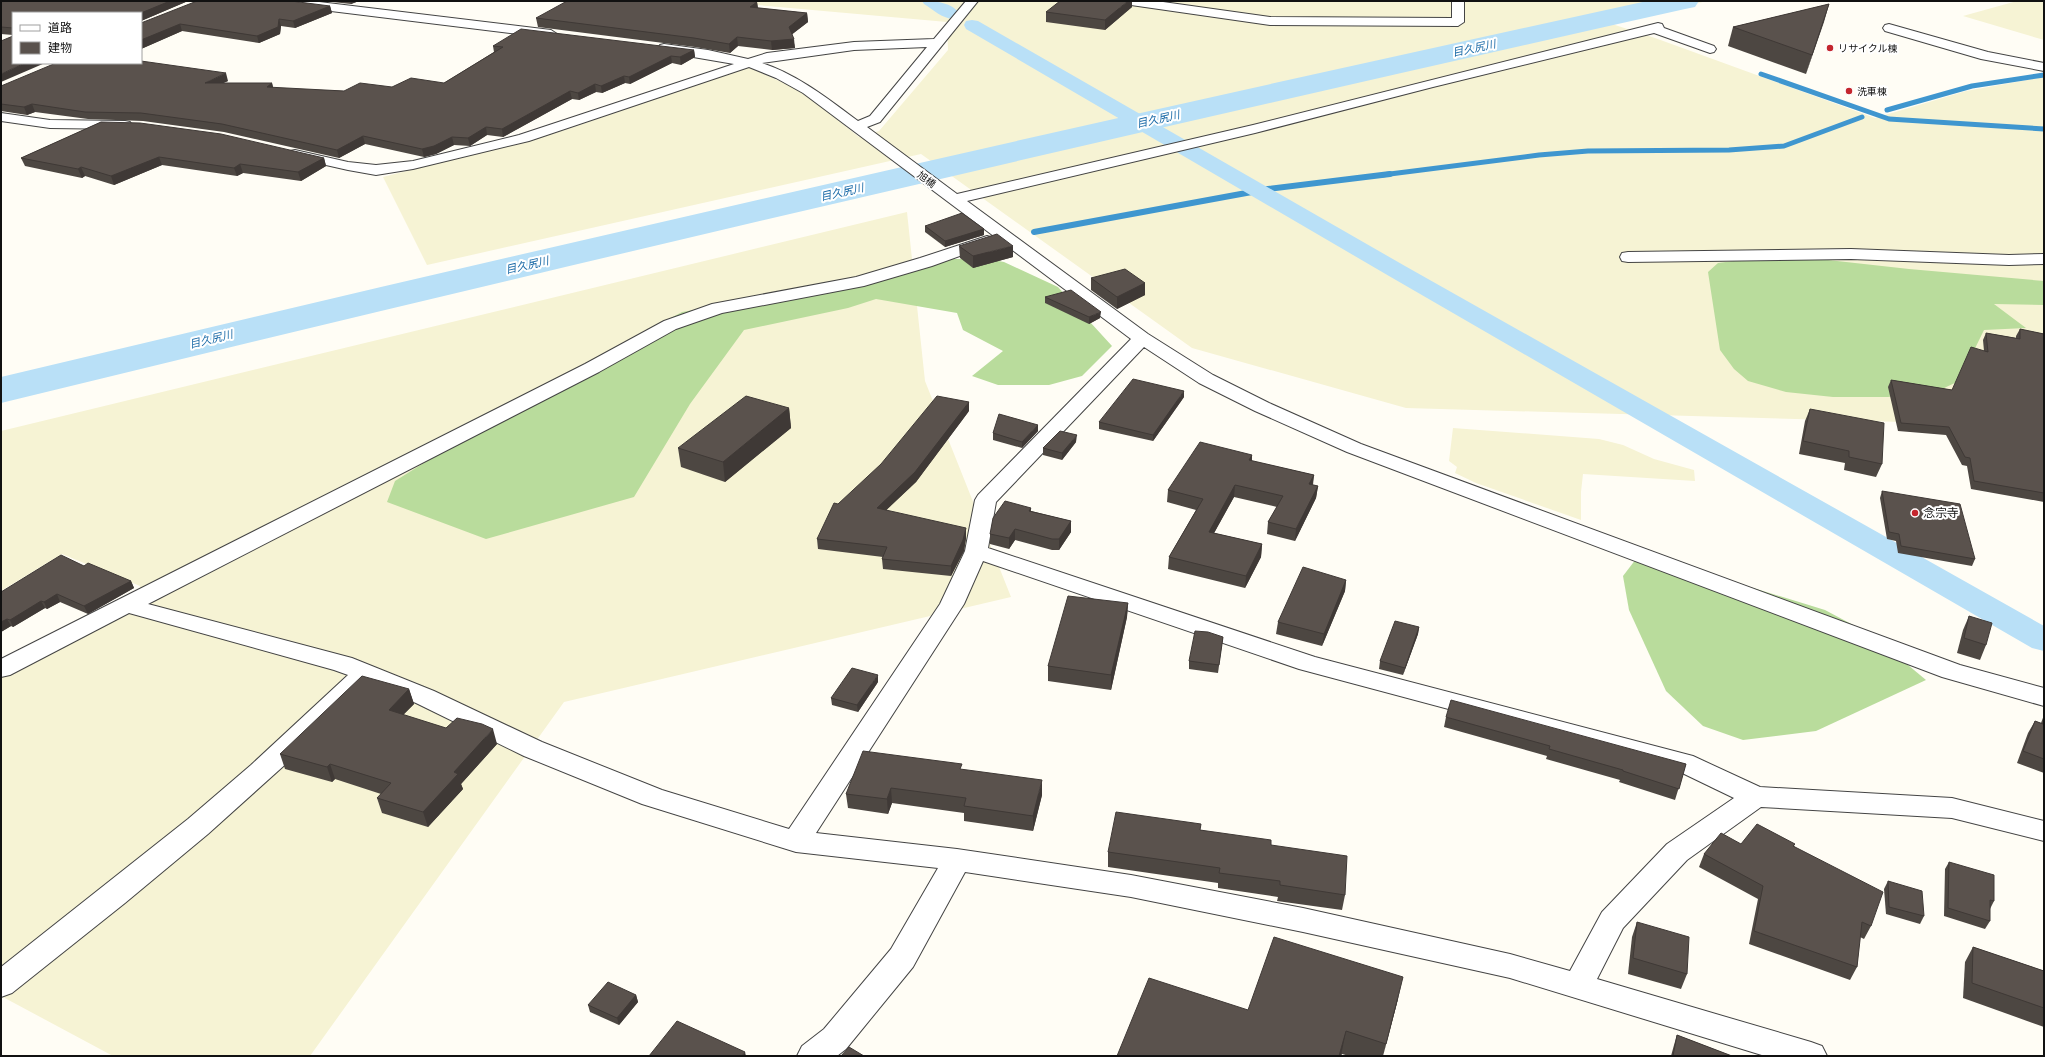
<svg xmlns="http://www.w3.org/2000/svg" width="2045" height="1057" font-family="'Libre Baskerville','Noto Sans JP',serif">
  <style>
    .farmland { fill: #f6f3d4 }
    .forest { fill: #b9dc9c }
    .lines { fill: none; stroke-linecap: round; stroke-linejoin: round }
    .stream-far1 { stroke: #3f96cf; stroke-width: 5 }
    .stream { stroke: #3f96cf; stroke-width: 6 }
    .canal { fill: #b9e0f7; fill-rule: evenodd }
    .river { fill: #b9e0f7; fill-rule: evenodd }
    .minor-casing { stroke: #444; stroke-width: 2 }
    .minor { fill: #fff; fill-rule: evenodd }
    .wall { fill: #4d4742 }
    .shaded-wall { fill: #3f3936 }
    .building { fill: #5a524d; stroke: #3f3936 }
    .poi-dot { fill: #c4262e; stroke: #fff; stroke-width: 1.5 }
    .labels { text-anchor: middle; stroke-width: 4; stroke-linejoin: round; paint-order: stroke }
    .far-poi-label { font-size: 10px; fill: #111; stroke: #fff; text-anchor: start }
    .far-street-label { font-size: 10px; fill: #111; stroke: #fff }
    .far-water-label { font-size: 11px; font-style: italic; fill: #1768a6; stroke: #fff }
    .poi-label { font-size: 12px; fill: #111; stroke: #fff; text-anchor: start }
  </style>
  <rect width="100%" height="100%" fill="#fffdf5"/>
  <!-- farmland -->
  <g class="farmland">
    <polygon points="713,1 1707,1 1631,18 1612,24 1655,38 1875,118 1966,91 2044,77 2044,426 1406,408 1192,348 921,154 427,265 383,177 565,130 748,67 802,91 859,137 879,131 948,50 947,22"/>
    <polygon points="2017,1 2044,1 2044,40 1963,16"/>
    <polygon points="907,212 925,381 1011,597 564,702 310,1056 113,1056 1,996 1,659 140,589 140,586 62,554 1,591 1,431"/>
    <polygon points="1453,428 1599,439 1623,445 1654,459 1694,470 1695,481 1583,474 1581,492 1581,520 1476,483 1455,473 1457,467 1449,461"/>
  </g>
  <!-- forest -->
  <g class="forest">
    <polygon points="946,259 988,259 1004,262 1058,287 1112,346 1082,376 1049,385 998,385 972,376 1003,351 963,330 957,313 876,299 848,308 744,330 690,404 634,497 486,539 387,502 395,481 570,372 682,312 818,289"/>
    <polygon points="1741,260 1828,260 1909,269 2044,281 2044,305 1994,304 2026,328 1984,330 1959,381 1942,389 1888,397 1833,397 1786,392 1748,381 1734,369 1720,350 1708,272 1718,263"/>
    <polygon points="1636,559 1708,574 1825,610 1872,635 1926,680 1816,731 1743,740 1703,726 1666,691 1629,610 1623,576"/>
  </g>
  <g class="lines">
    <!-- stream-far1 -->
    <g class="stream-far1">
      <polyline points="1761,74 1889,119 2044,129"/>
      <polyline points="1887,110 1972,86 2044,75"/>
      <polyline points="1382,175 1539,155 1588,151 1729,150 1784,146 1862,117"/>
    </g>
    <!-- stream -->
    <polyline class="stream" points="1034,232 1268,189 1390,174"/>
    <!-- canal -->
    <g class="canal">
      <path d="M922,1C936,1 952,2 961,15L959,18C946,22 935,11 924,4Z"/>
      <polygon points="972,20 978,21 1405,266 2044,626 2044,651 2032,648 1389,276 966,29 964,25 966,21"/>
    </g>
    <!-- river -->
    <path class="river" d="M1647,1H1699L1695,7L1685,9C1122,135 561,266 1,403V377C549,246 1097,121 1647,1Z"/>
    <!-- minor casing -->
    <g class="minor-casing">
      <g id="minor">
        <polygon points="276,1 311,1 551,30 557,34 551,38 282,5"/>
        <path d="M966,1H978L880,122L867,127L957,194L1253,125L1658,23L1662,24L1664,28L1714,46L1716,49L1714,52L1710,53L1654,33L1433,87L1255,133L967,201L1148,334L1213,375L1269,403L1361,444L1960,665L2044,688V706L1942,677L1347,452L1255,411L1199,383L1144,347L996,502L988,548L1315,657L1693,756L1760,787L1952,798L2044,821V841L1952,818L1761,807L1687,860L1623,928L1597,979L1811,1042L1822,1046L1827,1056H1765L1510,978L1303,932L1131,897L965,872L913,967L846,1049L837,1056H797L802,1046L824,1029L891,949L938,868L796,852L642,804L524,756L416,703L369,684L288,762L208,834L125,903L12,993L1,997V967L188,819L251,765L348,675L334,670L129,613L10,675L1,677V659L585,364L664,321L712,304L856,277L920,258L981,238L987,236L993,238L995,241L993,244L932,266L864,286L722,313L676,329L599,372L148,604L352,658L434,691L542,742L662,790L789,829L940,604L965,551L975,500L978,495L1131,339L803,93L776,78L749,67L529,141L413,169L376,175L348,170L295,158L290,157L288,154L290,151L295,150L348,162L376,165L413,161L519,135L734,64L664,52L660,51L658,48L660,45L664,44L708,50L748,59L767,53L854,42L934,39ZM927,47L870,116L858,121C827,98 798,75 762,63L854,50ZM983,561L1299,669L1676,770L1734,798L1667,844L1602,912L1570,971L1510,954L1303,908L1131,875L957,849L816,833L964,604Z"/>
        <polygon points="1125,1 1156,1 1270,17 1452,18 1452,1 1464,1 1464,22 1458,26 1270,25 1131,5"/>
        <polygon points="1889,24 1988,52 2044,63 2044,71 1981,59 1885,31 1883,28 1885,25"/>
        <polygon points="1,113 50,120 125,121 130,122 132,125 130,128 125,129 50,128 1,121"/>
        <polygon points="1851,249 2009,255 2044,254 2044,264 2009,265 1851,259 1628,262 1622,261 1620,257 1622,253 1628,252"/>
      </g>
    </g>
    <!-- minor -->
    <use href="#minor" class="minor"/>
  </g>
  <!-- wall -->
  <g class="wall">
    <polygon points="1,1 188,1 141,21 141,13 13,13 13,35 1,34"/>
    <polygon points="323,1 359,1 351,4"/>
    <polygon points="757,2 758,8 807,13 808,22 792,34 795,48 772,50 738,46 730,53 695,47 538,27 536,18"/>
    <polygon points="1829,4 1806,74 1728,46 1733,27"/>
    <polygon points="330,6 332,13 295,28 281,26 280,34 259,43 182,31 141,49 141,23"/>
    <polygon points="1132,7 1105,30 1046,22 1046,12"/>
    <polygon points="493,46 694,50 695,57 681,65 672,63 630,84 625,83 602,93 596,92 579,100 572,99 503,137 487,135 470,146 454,145 436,154 424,157 365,144 339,158 224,132 143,121 88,119 35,112 27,115 1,111 1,86 228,81 223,83 272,83 273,88 344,91 392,87 444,83 494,52"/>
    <polygon points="101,122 324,158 326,166 301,181 243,173 237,176 162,165 114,185 85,176 82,178 25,166 21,158"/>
    <polygon points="925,226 984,229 984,235 945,247 925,232"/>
    <polygon points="959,246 1013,257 973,268 960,258"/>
    <polygon points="1091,278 1145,283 1145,295 1117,309 1091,290"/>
    <polygon points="1045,297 1100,318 1089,324 1045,303"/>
    <polygon points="2020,329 2044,334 2044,502 1971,489 1967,466 1962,465 1946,435 1898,431 1888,387 1891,380 1952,390 1984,351 1983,340 1986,333 2016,338 2016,336"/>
    <polygon points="1184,397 1153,441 1099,429 1099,422"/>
    <polygon points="789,408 791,428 725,482 681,467 678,448"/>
    <polygon points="1810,409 1882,464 1876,477 1844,470 1845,463 1799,454 1805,421"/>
    <polygon points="969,411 916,482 886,510 966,538 964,551 951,576 883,569 882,559 883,557 818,549 817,539 838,504"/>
    <polygon points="1038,431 1022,448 993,440 993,433"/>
    <polygon points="1076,442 1062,460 1043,455 1043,448"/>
    <polygon points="1252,455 1252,461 1314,475 1313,485 1318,486 1316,498 1295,541 1267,534 1268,522 1277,507 1234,497 1214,533 1262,544 1261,557 1245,588 1168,569 1169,557 1196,510 1167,502 1168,490"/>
    <polygon points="1882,491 1975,559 1972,566 1898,553 1896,541 1887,539 1880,498"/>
    <polygon points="1031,508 1031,511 1071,521 1071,532 1059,550 1052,550 1015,540 1009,549 990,544 990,534"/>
    <polygon points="84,566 131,581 134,588 88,614 60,602 47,609 45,608 13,627 11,626 1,632 1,592"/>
    <polygon points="1346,580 1345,591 1322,646 1276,634 1278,622"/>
    <polygon points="1128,603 1127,617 1111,690 1048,681 1048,666"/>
    <polygon points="1969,616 1986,645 1980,660 1957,653 1963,630"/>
    <polygon points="1419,627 1418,634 1403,675 1379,669 1380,661"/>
    <polygon points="1223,637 1218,673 1189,669 1189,661"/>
    <polygon points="878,682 858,712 832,705 831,698"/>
    <polygon points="409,689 414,704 403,715 497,744 461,784 463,789 428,827 382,813 377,798 381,794 335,779 332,782 285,769 280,754"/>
    <polygon points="2044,715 2044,773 2017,763 2028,733 2035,721 2041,723"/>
    <polygon points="1446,717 1686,764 1675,800 1619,782 1620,780 1546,759 1547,756 1444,727"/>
    <polygon points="962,770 1042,795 1033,831 964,821 964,813 892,803 888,814 848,808 846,794"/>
    <polygon points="1200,830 1271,845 1345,895 1342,910 1277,901 1278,897 1218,888 1218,883 1108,867 1108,852"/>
    <polygon points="1741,844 1795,844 1794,846 1871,926 1864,939 1860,937 1857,967 1850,980 1749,944 1758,899 1699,867 1704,854"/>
    <polygon points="1949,862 1994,901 1990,909 1990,921 1985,929 1944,916 1945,869"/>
    <polygon points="1888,881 1924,916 1920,924 1886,914 1884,889"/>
    <polygon points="1637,922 1687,974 1681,989 1628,974 1632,937"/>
    <polygon points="1973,947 2044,971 2044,1027 1963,998 1965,962"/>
    <polygon points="636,995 638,1002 619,1025 590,1012 588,1005"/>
    <polygon points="1398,999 1383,1056 1349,1056 1342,1054 1341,1056 1117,1056 1248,1010"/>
    <polygon points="1677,1035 1732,1056 1671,1056 1674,1045"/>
  </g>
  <!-- shaded-wall -->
  <g class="shaded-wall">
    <polygon points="170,1 188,1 141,21 141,13"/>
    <polygon points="350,1 359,1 351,4"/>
    <polygon points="1128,1 1132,1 1132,7 1105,30 1105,20"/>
    <polygon points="757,2 758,10 750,7"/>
    <polygon points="1829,4 1824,22 1806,74 1812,55"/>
    <polygon points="330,6 332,13 295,28 293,21"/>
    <polygon points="807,13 808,22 790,36 789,27"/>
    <polygon points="279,19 281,26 280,34 259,43 257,36"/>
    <polygon points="180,24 182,31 141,49 141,40"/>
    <polygon points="737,37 738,46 730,53 729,44"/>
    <polygon points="794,39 795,48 772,50 771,41"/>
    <polygon points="694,50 695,57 681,65 680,57"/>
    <polygon points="671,56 672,63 630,84 629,77"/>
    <polygon points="25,63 45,63 1,82 1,74"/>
    <polygon points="226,73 228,81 207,90 205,83"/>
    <polygon points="624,76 625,83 602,93 601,86"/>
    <polygon points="272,83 274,91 267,87"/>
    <polygon points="595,84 596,92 579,100 578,93"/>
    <polygon points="570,91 572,99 503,137 502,129"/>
    <polygon points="32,104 35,112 27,115 24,107"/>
    <polygon points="486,127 487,135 470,146 468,138"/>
    <polygon points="363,136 365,144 339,158 337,150"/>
    <polygon points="452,137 454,145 436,154 424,157 422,149"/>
    <polygon points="159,157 162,165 114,185 111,176"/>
    <polygon points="324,158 326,166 301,181 298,172"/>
    <polygon points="240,164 243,173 237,176 234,168"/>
    <polygon points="81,167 85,176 82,178 78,169"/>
    <polygon points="984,229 984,235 945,247 945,241"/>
    <polygon points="1013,246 1013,257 973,268 973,256"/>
    <polygon points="1145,283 1145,295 1117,309 1117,297"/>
    <polygon points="1101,312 1100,318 1089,324 1089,317"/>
    <polygon points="1184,391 1184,397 1153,441 1153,435"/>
    <polygon points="969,402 969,411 916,482 878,518 877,508"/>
    <polygon points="789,408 791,428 725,482 723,462"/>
    <polygon points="1038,425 1038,431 1022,448 1022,442"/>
    <polygon points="1077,435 1076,442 1062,460 1062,453"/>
    <polygon points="1252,455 1251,466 1249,460"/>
    <polygon points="1314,475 1312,487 1309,484"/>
    <polygon points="1235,485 1234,497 1208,544 1209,532"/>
    <polygon points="1318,486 1316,498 1295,541 1296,529"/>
    <polygon points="1071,521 1071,532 1059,550 1059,539"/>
    <polygon points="966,528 966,538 964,551 951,576 951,566"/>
    <polygon points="1015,529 1015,540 1009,549 1009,538"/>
    <polygon points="1262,544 1261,557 1245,588 1246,576"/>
    <polygon points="1346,580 1345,591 1322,646 1324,634"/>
    <polygon points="131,581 134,588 88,614 84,606"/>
    <polygon points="57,594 60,602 47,609 44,602"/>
    <polygon points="41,601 45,608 13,627 10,620"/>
    <polygon points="1128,603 1127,617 1111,690 1111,675"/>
    <polygon points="7,619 11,626 1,632 1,622"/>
    <polygon points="1419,627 1418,634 1403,675 1405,668"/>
    <polygon points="878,675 878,682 858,712 857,705"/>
    <polygon points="409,689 414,704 393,725 389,710"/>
    <polygon points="493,729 497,744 461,784 463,789 428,827 423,812 454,772"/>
    <polygon points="330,764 335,779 332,782 327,767"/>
    <polygon points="1042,780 1042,795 1033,831 1033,816"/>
    <polygon points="891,788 892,803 888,814 887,799"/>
    <polygon points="1403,977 1398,999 1383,1056 1386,1044"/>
    <polygon points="636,995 638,1002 619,1025 617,1018"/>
    <polygon points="1346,1031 1341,1056 1339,1056"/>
    <polygon points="745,1052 746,1056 742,1056"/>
  </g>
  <!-- building -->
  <g class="building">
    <polygon points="1,1 170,1 141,13 13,13 13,28 1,27"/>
    <polygon points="197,1 291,1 330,6 293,21 279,19 278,27 257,36 180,24 141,40 141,23"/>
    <polygon points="567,1 748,1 757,2 750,7 807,13 789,27 794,39 771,41 737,37 729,44 694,38 536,18"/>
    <polygon points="1060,1 1128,1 1105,20 1046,12"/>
    <polygon points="1829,4 1812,55 1733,27"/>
    <polygon points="521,29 694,50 680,57 671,56 629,77 624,76 601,86 595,84 578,93 570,91 502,129 486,127 468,138 452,137 434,146 422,149 363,136 337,150 222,124 141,113 85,112 32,104 24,107 1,104 1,86 56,63 141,63 141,61 226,73 205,83 272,83 267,87 344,91 360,83 392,87 411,78 444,83 503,47 493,46"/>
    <polygon points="13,36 13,63 25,63 1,74 1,41"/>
    <polygon points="101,122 140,123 221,134 324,158 298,172 240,164 234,168 159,157 111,176 81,167 78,169 21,158"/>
    <polygon points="962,213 984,229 945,241 925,226"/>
    <polygon points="997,234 1013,246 973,256 959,246"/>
    <polygon points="1125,269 1145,283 1117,297 1091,278"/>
    <polygon points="1071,290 1101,312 1089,317 1045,297"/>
    <polygon points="2020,329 2044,334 2044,493 1974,481 1970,458 1965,457 1949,427 1901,423 1891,380 1952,390 1971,347 1988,352 1986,333 2020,339"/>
    <polygon points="1133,379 1184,391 1153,435 1099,422"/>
    <polygon points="746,396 789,408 723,462 678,448"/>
    <polygon points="937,396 969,402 915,472 877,508 966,528 963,540 951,566 882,559 887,547 817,539 834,503 838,504 881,464"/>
    <polygon points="1810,409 1884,423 1882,464 1849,457 1849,451 1803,441"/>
    <polygon points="999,414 1038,425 1022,442 993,433"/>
    <polygon points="1060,431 1077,435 1062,453 1043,448"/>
    <polygon points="1200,442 1252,455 1249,460 1314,475 1309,484 1318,486 1296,529 1268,522 1283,496 1235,485 1209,532 1262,544 1246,576 1169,557 1203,499 1168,490"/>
    <polygon points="1882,491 1960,504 1975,559 1901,546 1899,534 1889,532"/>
    <polygon points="1005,501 1031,508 1029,511 1071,521 1059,539 1052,539 1015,529 1009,538 990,534 993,518"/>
    <polygon points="61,555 84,566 88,563 131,581 84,606 57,594 44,602 41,601 10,620 7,619 1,622 1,592"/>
    <polygon points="1303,567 1346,580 1324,634 1278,622"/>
    <polygon points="1068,596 1128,603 1111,675 1048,666"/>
    <polygon points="1969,616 1992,623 1986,645 1964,638"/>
    <polygon points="1395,621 1419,627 1405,668 1380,661"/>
    <polygon points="1195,631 1208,632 1223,637 1219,665 1189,661"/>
    <polygon points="852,668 878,675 857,705 831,698"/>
    <polygon points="362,676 409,689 389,710 446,728 457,718 482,724 493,729 454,772 458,774 423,812 377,798 391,783 330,764 327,767 280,754"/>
    <polygon points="1451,700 1686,764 1679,789 1623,771 1623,770 1549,749 1550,746 1446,717"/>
    <polygon points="2044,720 2044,759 2023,751 2035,721 2043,724"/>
    <polygon points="863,751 962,764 960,769 1042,780 1033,816 964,806 966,798 891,788 887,799 846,794"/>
    <polygon points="1116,812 1201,824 1200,830 1271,840 1271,845 1347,856 1345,895 1280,885 1280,881 1219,873 1220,868 1108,852"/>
    <polygon points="1757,824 1795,844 1793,846 1883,892 1871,926 1862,922 1857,967 1754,931 1763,886 1704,854 1721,833 1741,844"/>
    <polygon points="1949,862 1994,875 1994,901 1990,900 1990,921 1948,908"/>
    <polygon points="1888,881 1922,891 1924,916 1889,907"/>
    <polygon points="1637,922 1689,937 1687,974 1633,958"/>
    <polygon points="1274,937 1403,977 1386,1044 1346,1031 1339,1056 1117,1056 1149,978 1248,1010"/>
    <polygon points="1973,947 2044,971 2044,1008 1972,983"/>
    <polygon points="608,982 636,995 617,1018 588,1005"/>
    <polygon points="677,1021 745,1052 742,1056 649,1056"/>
    <polygon points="1677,1035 1732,1056 1673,1056"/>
    <polygon points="849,1047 864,1056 841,1056"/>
  </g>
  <!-- markers -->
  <g class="poi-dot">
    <circle cx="1830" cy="48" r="4"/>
    <circle cx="1849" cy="91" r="4"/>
    <circle cx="1915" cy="513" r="4"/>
  </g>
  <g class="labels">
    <!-- far-poi labels -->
    <g class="far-poi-label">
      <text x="1838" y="52">リサイクル棟</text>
      <text x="1857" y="95">洗車棟</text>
    </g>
    <!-- far-street labels -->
    <g class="far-street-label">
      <text transform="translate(927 179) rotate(37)" y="4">旭橋</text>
    </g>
    <!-- far-water labels -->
    <g class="far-water-label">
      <text transform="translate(1474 48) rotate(-12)" y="4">目久尻川</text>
      <text transform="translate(1158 119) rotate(-13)" y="4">目久尻川</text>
      <text transform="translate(842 192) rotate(-13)" y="4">目久尻川</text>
      <text transform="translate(527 265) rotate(-13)" y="4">目久尻川</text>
      <text transform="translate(211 339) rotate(-14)" y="4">目久尻川</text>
    </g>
    <!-- poi labels -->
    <g class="poi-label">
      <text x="1923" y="517">念宗寺</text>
    </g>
  </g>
  <!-- border -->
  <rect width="2045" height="1057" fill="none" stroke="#111111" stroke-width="4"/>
  <!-- legend -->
  <rect x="12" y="12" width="130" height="52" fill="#ffffff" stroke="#a0a0a0"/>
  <rect x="20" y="25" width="20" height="6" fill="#ffffff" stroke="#a0a0a0"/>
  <text x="48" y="32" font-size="12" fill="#111111">道路</text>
  <rect x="20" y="42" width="20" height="12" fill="#5a524d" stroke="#a0a0a0"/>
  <text x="48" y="52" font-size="12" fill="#111111">建物</text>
</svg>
